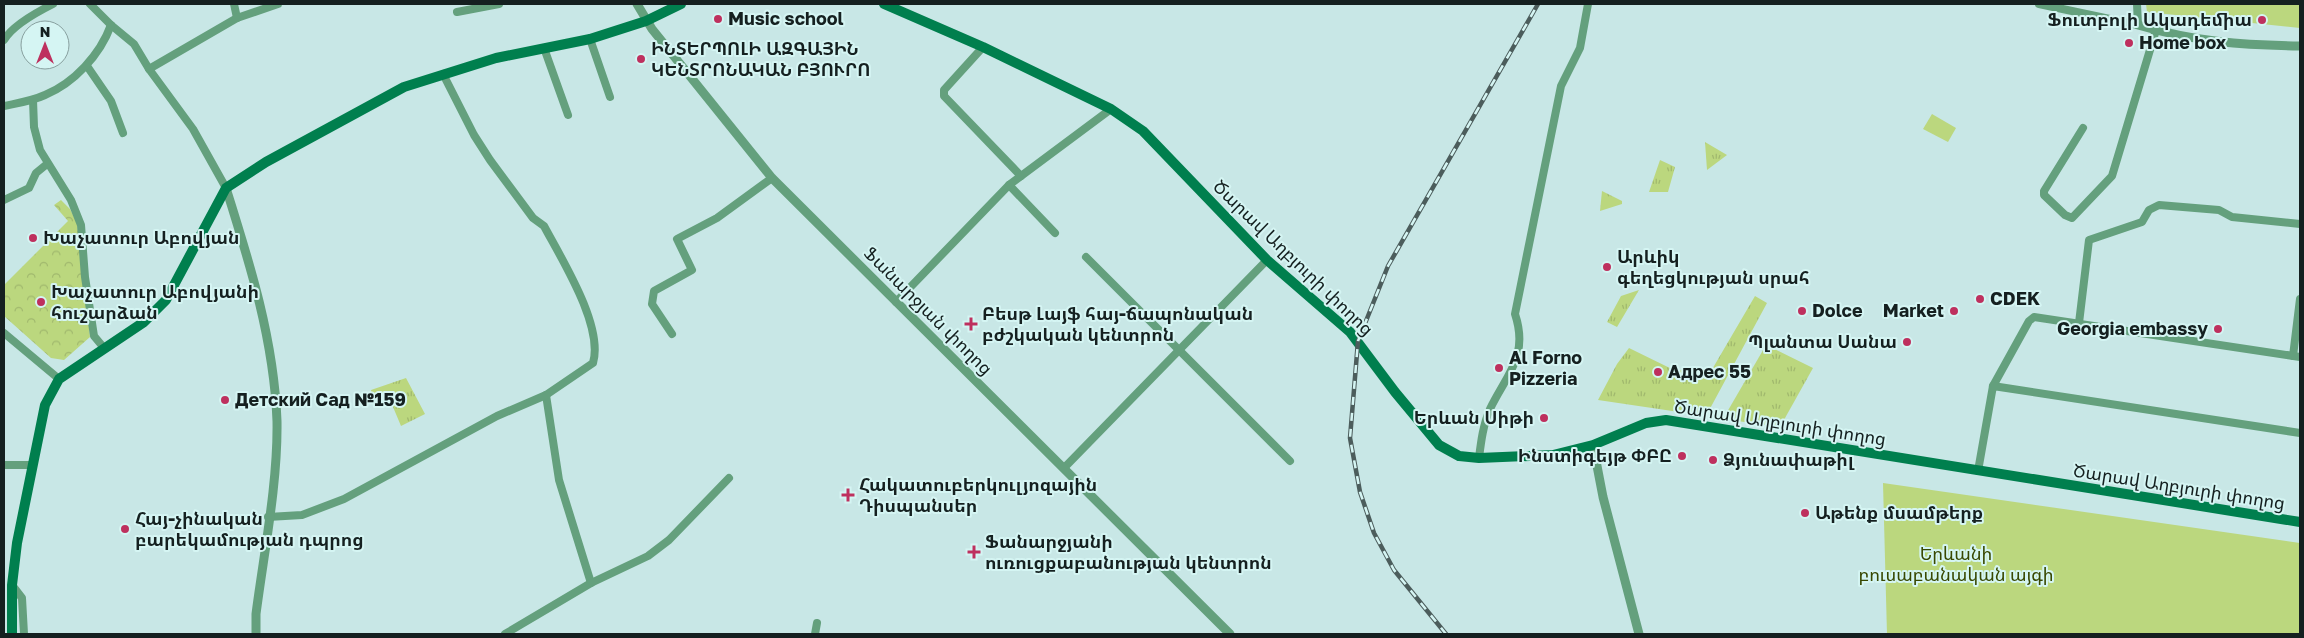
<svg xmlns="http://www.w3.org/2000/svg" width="2304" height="638" font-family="'Golos Text','Noto Sans Armenian',sans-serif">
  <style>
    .grass { fill: url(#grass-tufts) }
    .forest { fill: url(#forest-crowns) }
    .garden { fill: #bbd77e }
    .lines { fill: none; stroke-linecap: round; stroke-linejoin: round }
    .minor { stroke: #64a07d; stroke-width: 8 }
    .tertiary { stroke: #64a07d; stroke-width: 9 }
    .secondary { stroke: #007f4e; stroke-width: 10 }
    .rail-casing { stroke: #4c5d5c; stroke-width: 4.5 }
    .rail { stroke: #d5f5f3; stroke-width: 2.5; stroke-dasharray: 8; stroke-linecap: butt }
    .poi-dot { fill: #be305e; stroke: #d5f5f3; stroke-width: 2 }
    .labels { text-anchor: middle; stroke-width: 4; stroke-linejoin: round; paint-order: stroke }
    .poi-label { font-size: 18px; font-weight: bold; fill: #152020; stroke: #d5f5f3; text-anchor: start }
    .street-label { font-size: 18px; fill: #152020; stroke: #d5f5f3 }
    .park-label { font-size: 18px; fill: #384800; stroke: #d5f5f3 }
  </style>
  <defs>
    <pattern id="grass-tufts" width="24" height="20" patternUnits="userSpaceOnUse" patternTransform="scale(1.25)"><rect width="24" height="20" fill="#bbd77e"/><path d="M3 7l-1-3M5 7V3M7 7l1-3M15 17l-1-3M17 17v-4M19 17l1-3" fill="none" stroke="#a0b86d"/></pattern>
    <pattern id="forest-crowns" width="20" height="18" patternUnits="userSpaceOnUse" patternTransform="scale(1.25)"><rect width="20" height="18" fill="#bbd77e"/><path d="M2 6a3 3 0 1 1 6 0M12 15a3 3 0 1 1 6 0" fill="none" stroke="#a0b86d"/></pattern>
  </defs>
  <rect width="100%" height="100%" fill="#c8e7e6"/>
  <!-- grass -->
  <g class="grass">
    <polygon points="1705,142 1727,155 1707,170"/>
    <polygon points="1660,160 1675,167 1668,192 1649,192"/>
    <polygon points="1602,191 1622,201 1622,204 1600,211"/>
    <polygon points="1639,290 1617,327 1607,322 1621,296"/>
    <polygon points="1755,296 1767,303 1706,416 1598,400 1617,364 1629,348 1678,372 1686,367 1707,378"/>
    <polygon points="1766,345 1813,368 1780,427 1723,419"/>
    <polygon points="406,378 425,414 401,426 388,395 373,401 371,390"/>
  </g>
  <!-- forest -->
  <polygon class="forest" points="61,200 70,209 77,223 90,337 64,360 51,358 4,316 4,285 68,221 54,205"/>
  <!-- garden -->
  <g class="garden">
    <polygon points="2146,4 2300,4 2300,28 2147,12"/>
    <polygon points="1932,114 1956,128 1948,142 1923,129"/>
    <polygon points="1883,483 2300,543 2300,634 1887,634"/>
  </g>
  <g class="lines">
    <!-- minor -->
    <g class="minor">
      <polyline points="90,4 111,25 134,44 149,69 193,129 226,188"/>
      <polyline points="234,4 237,18"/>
      <polyline points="2039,4 2138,25 2137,4"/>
      <polyline points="457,12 499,4"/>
      <polyline points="590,39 610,97"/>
      <path d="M4,40C13,25 37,12 53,4"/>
      <polyline points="983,47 944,90 944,96 1021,176"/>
      <polyline points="544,48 568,115"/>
      <polyline points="87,66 111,101 123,133"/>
      <polyline points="149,69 237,18 278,4"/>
      <polyline points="33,100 34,127 40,150 71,200 81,225 85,277 94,336 104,348"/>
      <path d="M4,106C18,103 32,101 45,95C74,83 100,55 111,25"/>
      <polyline points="2083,128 2044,191 2044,195 2065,215 2072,218 2112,176 2156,30"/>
      <polyline points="1009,185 1055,233"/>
      <polyline points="4,200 29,188 36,173 47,164"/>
      <polyline points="1086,257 1290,461"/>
      <polyline points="896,302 1009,185 1111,109"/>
      <polyline points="2079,323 2089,240 2142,222 2149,210 2159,205 2219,210 2232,217 2300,224"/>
      <polyline points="4,333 59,379"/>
      <polyline points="672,334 652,304 654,291 692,270 677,239 717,218 772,178"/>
      <polyline points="2293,356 2300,299"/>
      <polyline points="1993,386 2029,321 2034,317 2300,357"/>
      <polyline points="546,395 559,480 591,583"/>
      <path d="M1479,458C1481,442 1483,425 1490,409C1507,374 1529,356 1515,314L1561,86L1580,48L1588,4"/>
      <polyline points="4,465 32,465"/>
      <polyline points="1064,468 1267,260"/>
      <polyline points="1978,471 1993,386 2300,433"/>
      <path d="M268,517L302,515L344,499L497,416L546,395L593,363C604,326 561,258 544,226L533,218L490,160L474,135L443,74"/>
      <polyline points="12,585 22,598 24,634"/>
      <polyline points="505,634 591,583 648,556 669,540 729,478"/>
      <polyline points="815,634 817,623"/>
    </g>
    <!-- tertiary -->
    <g class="tertiary">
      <polyline points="637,4 652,29 772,178 1230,634"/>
      <path d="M2138,25C2196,42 2241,45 2300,46"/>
      <path d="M226,188C250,264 274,340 277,421C278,483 264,552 256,614V634"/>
      <polyline points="1593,445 1603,497 1639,634"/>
    </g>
    <!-- secondary -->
    <g class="secondary">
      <polyline points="884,4 983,47 1111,109 1143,131 1267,260 1350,332 1395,392 1439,445 1459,456 1479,458 1553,455 1593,445 1646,423 1666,420 2300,522"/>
      <polyline points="12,634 12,585 17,543 45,405 59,379 144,322 166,300 226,188 266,162 404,87 496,58 590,39 646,21 681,4"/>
    </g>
    <!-- rail casing -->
    <g class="rail-casing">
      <polyline id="rail" points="1446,634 1394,570 1374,533 1360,492 1350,438 1358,341 1388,266 1538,4"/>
    </g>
    <!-- rail -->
    <use href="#rail" class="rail"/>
  </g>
  <!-- markers -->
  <g class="poi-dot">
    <circle cx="718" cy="19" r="5"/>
    <circle cx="2262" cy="20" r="5"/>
    <circle cx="2129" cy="43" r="5"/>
    <circle cx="641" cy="59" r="5"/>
    <circle cx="33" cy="238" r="5"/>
    <circle cx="1607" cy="267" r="5"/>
    <circle cx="1980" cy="299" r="5"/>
    <circle cx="41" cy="302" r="5"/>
    <circle cx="1802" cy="311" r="5"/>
    <circle cx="1954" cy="311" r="5"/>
    <path d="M968.5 316.5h5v5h5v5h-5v5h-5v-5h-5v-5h5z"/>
    <circle cx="2218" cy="329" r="5"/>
    <circle cx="1907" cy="342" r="5"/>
    <circle cx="1499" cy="368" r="5"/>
    <circle cx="1658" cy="372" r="5"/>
    <circle cx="225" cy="400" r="5"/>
    <circle cx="1544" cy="418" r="5"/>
    <circle cx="1682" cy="456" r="5"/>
    <circle cx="1713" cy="460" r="5"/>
    <path d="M845.5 487.5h5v5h5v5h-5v5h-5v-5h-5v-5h5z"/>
    <circle cx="1805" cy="513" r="5"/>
    <circle cx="125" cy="529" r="5"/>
    <path d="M971.5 544.5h5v5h5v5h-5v5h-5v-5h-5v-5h5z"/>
  </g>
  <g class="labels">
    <!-- poi labels -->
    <g class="poi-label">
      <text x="728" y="25">Music school</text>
      <text x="2252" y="26" text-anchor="end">Ֆուտբոլի Ակադեմիա</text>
      <text x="2139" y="49">Home box</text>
      <text x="651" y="55">ԻՆՏԵՐՊՈԼԻ ԱԶԳԱՅԻՆ<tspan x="651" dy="21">ԿԵՆՏՐՈՆԱԿԱՆ ԲՅՈՒՐՈ</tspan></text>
      <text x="43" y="244">Խաչատուր Աբովյան</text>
      <text x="1617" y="263">Արևիկ<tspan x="1617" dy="21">գեղեցկության սրահ</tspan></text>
      <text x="51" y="298">Խաչատուր Աբովյանի<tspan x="51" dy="21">հուշարձան</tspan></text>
      <text x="1990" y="305">CDEK</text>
      <text x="1812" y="317">Dolce</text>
      <text x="1944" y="317" text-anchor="end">Market</text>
      <text x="982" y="320">Բեսթ Լայֆ հայ-ճապոնական<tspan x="982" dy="21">բժշկական կենտրոն</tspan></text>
      <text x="2208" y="335" text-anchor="end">Georgia embassy</text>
      <text x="1897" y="348" text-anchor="end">Պլանտա Սանա</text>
      <text x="1509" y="364">Al Forno<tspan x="1509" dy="21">Pizzeria</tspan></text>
      <text x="1668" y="378">Адрес 55</text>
      <text x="235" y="406">Детский Сад №159</text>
      <text x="1534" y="424" text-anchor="end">Երևան Սիթի</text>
      <text x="1672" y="462" text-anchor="end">Ինստիգեյթ ՓԲԸ</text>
      <text x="1723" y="466">Ձյունափաթիլ</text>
      <text x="859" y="491">Հակատուբերկուլյոզային<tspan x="859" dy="21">Դիսպանսեր</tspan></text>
      <text x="1815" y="519">Աթենք մսամթերք</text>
      <text x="135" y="525">Հայ-չինական<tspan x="135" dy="21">բարեկամության դպրոց</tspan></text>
      <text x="985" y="548">Ֆանարջյանի<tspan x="985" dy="21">ուռուցքաբանության կենտրոն</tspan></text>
    </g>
    <!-- street labels -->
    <g class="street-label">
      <text transform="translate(1293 258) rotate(44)" y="6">Ծարավ Աղբյուրի փողոց</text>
      <text transform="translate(928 311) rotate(45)" y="6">Ֆանարջյան փողոց</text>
      <text transform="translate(1780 423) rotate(9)" y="6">Ծարավ Աղբյուրի փողոց</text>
      <text transform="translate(2179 487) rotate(9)" y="6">Ծարավ Աղբյուրի փողոց</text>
    </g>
    <!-- park labels -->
    <g class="park-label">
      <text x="1956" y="560">Երևանի<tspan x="1956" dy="21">բուսաբանական այգի</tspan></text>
    </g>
  </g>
  <!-- border -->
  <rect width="2304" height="638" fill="none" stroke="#152020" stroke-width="10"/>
  <!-- north arrow -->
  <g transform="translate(45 45)"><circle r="24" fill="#d5f5f3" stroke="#88a09f"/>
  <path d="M0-4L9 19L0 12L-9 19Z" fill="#be305e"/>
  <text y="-8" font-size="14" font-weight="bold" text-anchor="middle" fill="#152020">N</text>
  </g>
</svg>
